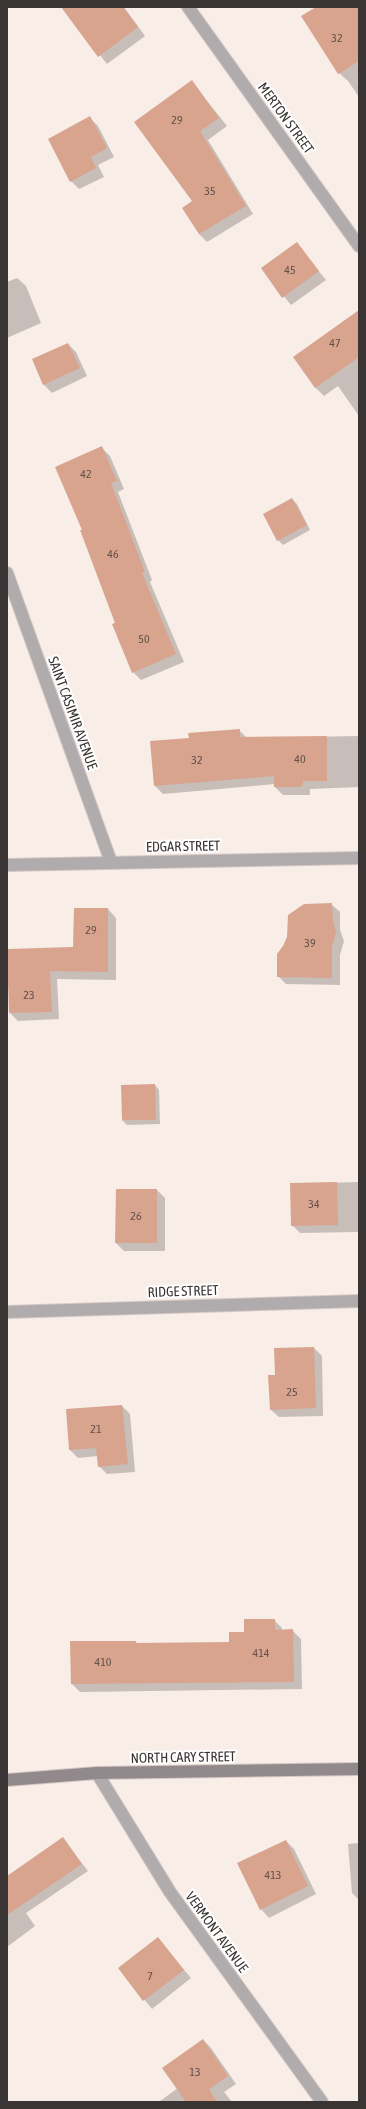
<svg xmlns="http://www.w3.org/2000/svg" width="366" height="2109" font-family="'Asap Condensed',sans-serif">
  <style>
    .shadow { fill: #0003 }
    .building { fill: #d9a48e }
    .lines { fill: none; stroke-linecap: round; stroke-linejoin: round }
    .lane-casing { stroke: #d3c8c4; stroke-width: 14 }
    .street-casing { stroke: #d3c8c4; stroke-width: 14 }
    .secondary-casing { stroke: #d3c8c4; stroke-width: 14 }
    .lane { stroke: #b0abac; stroke-width: 12 }
    .street { stroke: #b0abac; stroke-width: 12 }
    .secondary { stroke: #91898b; stroke-width: 12 }
    .labels { text-anchor: middle; stroke-width: 4; stroke-linejoin: round; paint-order: stroke }
    .number-label { font-size: 12px; fill: #62514a }
    .street-label { font-size: 14px; fill: #3a3534; stroke: #fff }
  </style>
  <rect width="100%" height="100%" fill="#f9ede8"/>
  <!-- shadow -->
  <g class="shadow">
    <polygon points="62,7 124,7 145,36 107,64"/>
    <polygon points="317,7 359,7 359,97 348,81 339,73 303,16"/>
    <polygon points="192,82 227,126 208,140 253,214 207,242 199,234 193,202"/>
    <polygon points="90,118 98,126 114,157 98,165 104,177 79,189 71,181"/>
    <polygon points="296,243 326,280 291,305 262,269"/>
    <polygon points="17,278 26,286 41,323 7,338 7,282"/>
    <polygon points="359,328 359,416 338,386 324,396 316,388 294,357"/>
    <polygon points="68,344 76,352 87,376 52,393 44,385 33,360"/>
    <polygon points="102,448 110,456 124,489 118,492 152,580 150,582 184,662 141,680 133,672 83,530"/>
    <polygon points="292,499 297,504 310,530 283,545 278,540"/>
    <polygon points="239,730 247,738 359,736 359,787 310,789 310,795 283,795 275,787 275,784 163,794 155,786 190,739"/>
    <polygon points="331,904 340,912 340,930 344,941 340,955 340,985 286,984 278,976"/>
    <polygon points="108,909 116,918 116,980 57,979 59,1019 18,1021 10,1013 7,950 74,948"/>
    <polygon points="155,1085 159,1090 160,1124 127,1125 122,1120"/>
    <polygon points="359,1182 359,1232 300,1233 292,1225 291,1184"/>
    <polygon points="157,1190 165,1198 165,1251 124,1251 116,1243"/>
    <polygon points="314,1348 322,1356 323,1416 279,1417 270,1409 276,1376"/>
    <polygon points="122,1406 130,1414 135,1472 107,1474 99,1466 98,1456 78,1458 70,1450 67,1410"/>
    <polygon points="274,1620 282,1628 282,1631 292,1630 301,1639 302,1689 80,1692 72,1684 136,1642 138,1644 230,1643 245,1632"/>
    <polygon points="63,1839 88,1871 26,1913 35,1926 7,1947 7,1877"/>
    <polygon points="286,1841 294,1849 316,1894 269,1918 261,1909"/>
    <polygon points="359,1843 359,1900 352,1893 348,1844"/>
    <polygon points="158,1939 191,1978 152,2009 119,1968"/>
    <polygon points="203,2040 211,2048 236,2084 224,2092 232,2102 161,2102 160,2101 178,2088"/>
  </g>
  <!-- building -->
  <g class="building">
    <polygon points="61,7 123,7 138,27 98,57"/>
    <polygon points="316,7 359,7 359,61 338,74 301,16"/>
    <polygon points="192,80 219,118 200,131 246,206 199,234 182,208 192,201 134,122"/>
    <polygon points="90,116 107,148 91,157 96,168 70,182 48,139"/>
    <polygon points="297,242 319,271 282,298 261,268"/>
    <polygon points="359,310 359,357 315,388 293,357"/>
    <polygon points="68,343 80,368 43,385 32,359"/>
    <polygon points="102,446 117,481 111,483 145,572 142,573 176,654 132,673 112,624 115,623 80,530 82,530 55,467"/>
    <polygon points="292,498 307,525 277,541 263,514"/>
    <polygon points="240,729 240,737 327,736 327,781 303,781 302,787 274,787 274,776 154,786 150,741 189,738 188,733"/>
    <polygon points="332,903 333,921 336,933 332,946 332,978 277,977 277,954 283,946 287,937 288,915 304,904"/>
    <polygon points="74,908 108,908 108,972 50,971 52,1012 9,1013 7,949 73,947"/>
    <polygon points="155,1084 156,1120 122,1120 121,1085"/>
    <polygon points="337,1182 338,1225 291,1226 290,1183"/>
    <polygon points="116,1189 157,1189 157,1243 115,1243"/>
    <polygon points="314,1347 316,1408 270,1410 268,1375 275,1375 274,1348"/>
    <polygon points="122,1405 128,1464 98,1467 96,1448 69,1450 66,1409"/>
    <polygon points="244,1619 275,1619 275,1630 293,1629 294,1682 71,1684 70,1641 136,1641 136,1643 229,1642 229,1632 244,1632"/>
    <polygon points="63,1837 82,1864 7,1915 7,1876"/>
    <polygon points="286,1840 308,1886 260,1910 237,1863"/>
    <polygon points="158,1937 184,1970 143,2001 118,1968"/>
    <polygon points="203,2039 228,2076 209,2089 217,2102 186,2102 162,2068"/>
  </g>
  <g class="lines">
    <!-- lane casing -->
    <g class="lane-casing">
      <polyline id="lane" points="7,573 111,862"/>
    </g>
    <!-- street casing -->
    <g class="street-casing">
      <g id="street">
        <polyline points="188,7 359,246"/>
        <polyline points="7,865 359,858"/>
        <polyline points="7,1312 359,1301"/>
        <polyline points="97,1773 170,1892 322,2102"/>
      </g>
    </g>
    <!-- secondary casing -->
    <g class="secondary-casing">
      <polyline id="secondary" points="7,1780 97,1773 359,1769"/>
    </g>
    <!-- lane -->
    <use href="#lane" class="lane"/>
    <!-- street -->
    <use href="#street" class="street"/>
    <!-- secondary -->
    <use href="#secondary" class="secondary"/>
  </g>
  <g class="labels">
    <!-- number labels -->
    <g class="number-label">
      <text x="337" y="42">32</text>
      <text x="177" y="124">29</text>
      <text x="210" y="195">35</text>
      <text x="290" y="274">45</text>
      <text x="335" y="347">47</text>
      <text x="86" y="478">42</text>
      <text x="113" y="558">46</text>
      <text x="144" y="643">50</text>
      <text x="300" y="763">40</text>
      <text x="197" y="764">32</text>
      <text x="91" y="934">29</text>
      <text x="310" y="947">39</text>
      <text x="29" y="999">23</text>
      <text x="314" y="1208">34</text>
      <text x="136" y="1220">26</text>
      <text x="292" y="1396">25</text>
      <text x="96" y="1433">21</text>
      <text x="261" y="1657">414</text>
      <text x="103" y="1666">410</text>
      <text x="273" y="1879">413</text>
      <text x="150" y="1980">7</text>
      <text x="195" y="2076">13</text>
    </g>
    <!-- street labels -->
    <g class="street-label">
      <text transform="translate(286 118) rotate(54)" y="5">MERTON STREET</text>
      <text transform="translate(73 713) rotate(70)" y="5">SAINT CASIMIR AVENUE</text>
      <text transform="translate(183 846) rotate(-1)" y="5">EDGAR STREET</text>
      <text transform="translate(183 1291) rotate(-2)" y="5">RIDGE STREET</text>
      <text transform="translate(183 1757) rotate(-1)" y="5">NORTH CARY STREET</text>
      <text transform="translate(217 1932) rotate(54)" y="5">VERMONT AVENUE</text>
    </g>
  </g>
  <!-- border -->
  <rect width="366" height="2109" fill="none" stroke="#3a3534" stroke-width="16"/>
</svg>
